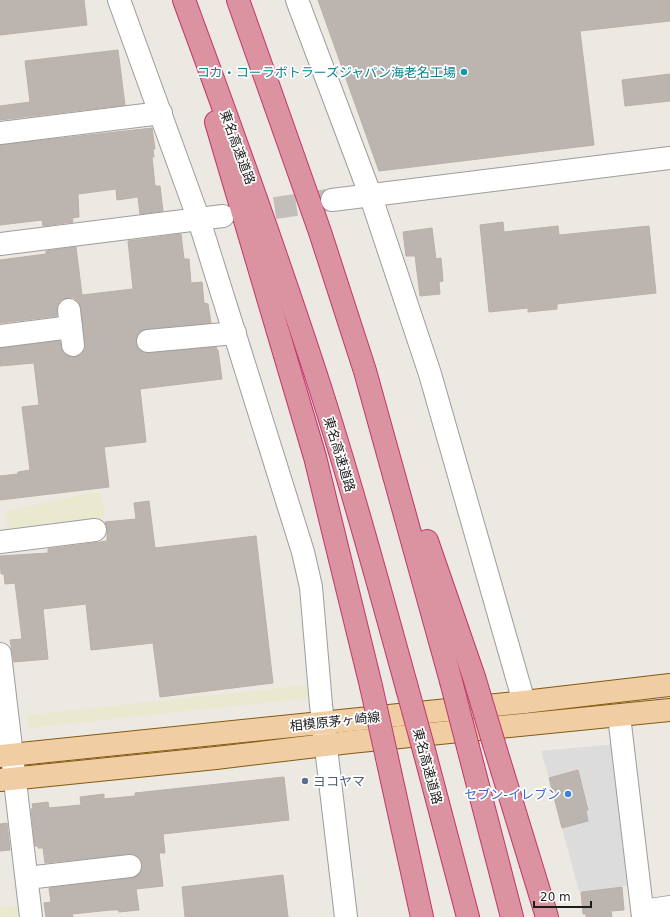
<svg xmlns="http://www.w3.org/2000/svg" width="670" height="917" font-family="'DejaVu Sans','Noto Sans JP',sans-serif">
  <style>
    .farmland { fill: #e8e9cf }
    .parking { fill: #dcdcdc }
    .building { fill: #bcb4af; stroke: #bcafa6 }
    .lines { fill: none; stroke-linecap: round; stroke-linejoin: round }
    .minor-tunnel { stroke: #c2bfba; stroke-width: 22; stroke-dasharray: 22 11; stroke-linecap: butt }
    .minor-casing { stroke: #9d9d9d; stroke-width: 24 }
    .major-casing { stroke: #835a10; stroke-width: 24 }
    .highway-casing { stroke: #c2376a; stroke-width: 24 }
    .minor { stroke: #fff; stroke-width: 22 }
    .major { stroke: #f1cda3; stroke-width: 22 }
    .highway { stroke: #db92a1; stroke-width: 22 }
    .highway-bridge-casing { stroke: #c2376a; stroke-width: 24; stroke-linecap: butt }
    .highway-bridge { stroke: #db92a1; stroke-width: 22 }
    .culture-dot { fill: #0f9aa8; stroke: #fff; stroke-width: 1.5 }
    .service-dot { fill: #5c6f8a; stroke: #fff; stroke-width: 1.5 }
    .shop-dot { fill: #3f7fe0; stroke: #fff; stroke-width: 1.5 }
    .labels { text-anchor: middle; stroke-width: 3.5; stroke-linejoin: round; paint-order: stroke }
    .culture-label { font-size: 13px; fill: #0d838f; stroke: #fff; text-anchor: end }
    .street-label { font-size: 13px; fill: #1c1c1c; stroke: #fff }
    .service-label { font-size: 13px; fill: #4e5e75; stroke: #fff; text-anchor: start }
    .shop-label { font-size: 13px; fill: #366cbe; stroke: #fff; text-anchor: end }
  </style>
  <rect width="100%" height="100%" fill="#ece8e2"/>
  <!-- farmland -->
  <g class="farmland">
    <polygon points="99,492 104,509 104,520 8,534 6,512 83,494"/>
    <polygon points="307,685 308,698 29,728 27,715"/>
    <polygon points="17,906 18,917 0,917 0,907"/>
  </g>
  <!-- parking -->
  <polygon class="parking" points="616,744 633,885 579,891 562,828 588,821 586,811 588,810 578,770 549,778 541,751"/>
  <!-- building -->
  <g class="building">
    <polygon points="0,0 84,0 87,25 0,35"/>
    <polygon points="318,0 670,0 670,21 580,31 594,145 379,171"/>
    <polygon points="118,50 125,105 0,120 0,106 30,102 25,61"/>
    <polygon points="670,74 670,101 625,106 622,80"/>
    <polygon points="152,128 155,149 153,149 154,157 152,157 155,186 160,186 163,211 140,214 138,197 117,200 116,189 78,194 79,217 72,218 73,222 43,226 42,220 0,225 0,145"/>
    <polygon points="503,222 504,232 558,226 559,235 649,226 656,293 557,304 557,309 528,312 528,308 489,312 480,225"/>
    <polygon points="432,228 436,259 441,258 443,281 439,282 440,294 420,296 415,256 406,256 403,232"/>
    <polygon points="181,234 184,259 189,259 191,283 202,282 204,303 208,304 211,323 146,329 141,331 137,335 136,343 138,348 143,352 149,353 216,347 217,350 218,350 222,379 140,389 146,442 104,447 109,487 0,500 0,476 18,474 18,472 30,470 22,407 39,405 34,363 0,366 0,348 60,341 63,353 68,356 74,357 81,355 85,350 85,344 81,309 79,302 74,298 67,298 61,300 57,305 57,316 0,323 0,260 46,254 46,251 76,247 82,295 133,289 128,241"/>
    <polygon points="149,501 155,548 256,536 273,683 160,697 153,643 91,650 86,604 43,609 48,659 14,662 10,640 22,639 15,583 5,584 4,574 1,574 0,556 48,553 48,549 107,541 107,529 105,522 136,519 134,503"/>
    <polygon points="578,770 588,810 586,811 588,821 562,828 549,778"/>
    <polygon points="284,777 289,820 163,834 165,853 159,853 163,886 136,889 139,910 119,912 119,910 111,910 72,914 73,917 46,917 44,903 51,902 49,888 131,878 137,876 141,871 142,864 140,858 135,855 129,854 45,863 43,848 38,848 38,846 35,846 31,809 33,808 32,804 48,802 49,808 81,805 80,797 104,794 104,799 135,796 135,793"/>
    <polygon points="7,823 10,850 0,851 0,824"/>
    <polygon points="283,875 288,917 185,917 182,887"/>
    <polygon points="622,887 624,910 611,911 612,917 586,917 586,914 583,914 581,892"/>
  </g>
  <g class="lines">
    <!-- minor-tunnel -->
    <polyline class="minor-tunnel" points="242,213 328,200"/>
    <!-- minor casing -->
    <g class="minor-casing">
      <g id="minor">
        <polyline points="119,0 199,220 303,552 311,587 321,705 346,917"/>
        <polyline points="297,0 370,194 430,374 524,702"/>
        <polyline points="0,133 161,113"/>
        <polyline points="332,200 670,158"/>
        <polyline points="0,244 223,216"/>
        <polyline points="69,310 73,345"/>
        <polyline points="0,336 71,327"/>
        <polyline points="148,341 235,333"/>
        <polyline points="0,542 95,530"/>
        <polyline points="0,654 31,917"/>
        <polyline points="619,716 643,917"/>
        <polyline points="27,878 130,866"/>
        <polyline points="643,911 670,907"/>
      </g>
    </g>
    <!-- major casing -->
    <g class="major-casing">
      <g id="major">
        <polyline points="0,756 524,702 670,685"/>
        <polyline points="0,780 216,758 350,742 670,710"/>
      </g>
    </g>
    <!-- highway casing -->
    <g class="highway-casing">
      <g id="highway">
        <path d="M184,0C231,127 277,255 319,384C351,484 379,586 407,688"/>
        <polyline points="238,0 320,232 365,371 451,681"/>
        <polyline points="216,122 315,457 371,686"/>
        <polyline points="427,541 474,677"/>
        <polyline points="494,744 547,917"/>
        <polyline points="468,747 512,917"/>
        <polyline points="425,754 468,917"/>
        <polyline points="387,758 422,917"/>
      </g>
    </g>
    <!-- minor -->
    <use href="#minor" class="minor"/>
    <!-- major -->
    <use href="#major" class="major"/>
    <!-- highway -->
    <use href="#highway" class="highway"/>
    <!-- highway-bridge casing -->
    <g class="highway-bridge-casing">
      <g id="highway-bridge">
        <polyline points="474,677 494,744"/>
        <polyline points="451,681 468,747"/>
        <polyline points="371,686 387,758"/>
        <polyline points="407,688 425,754"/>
      </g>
    </g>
    <!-- highway-bridge -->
    <use href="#highway-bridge" class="highway-bridge"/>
  </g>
  <!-- markers -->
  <circle class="culture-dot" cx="464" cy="72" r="4"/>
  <circle class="service-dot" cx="305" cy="781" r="4"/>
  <circle class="shop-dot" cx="568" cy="794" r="4"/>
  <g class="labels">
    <!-- culture labels -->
    <g class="culture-label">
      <text x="456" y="77">コカ・コーラボトラーズジャパン海老名工場</text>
    </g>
    <!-- street labels -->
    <g class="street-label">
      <text transform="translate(238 147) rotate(70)" y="5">東名高速道路</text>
      <text transform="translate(340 454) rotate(73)" y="5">東名高速道路</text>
      <text transform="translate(335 721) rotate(-6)" y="5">相模原茅ヶ崎線</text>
      <text transform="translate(428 766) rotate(75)" y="5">東名高速道路</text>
    </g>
    <!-- service labels -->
    <g class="service-label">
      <text x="313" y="786">ヨコヤマ</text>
    </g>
    <!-- shop labels -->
    <g class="shop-label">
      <text x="560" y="799">セブン-イレブン</text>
    </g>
  </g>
  <!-- scale -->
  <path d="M534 901v6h57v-6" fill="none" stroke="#1c1c1c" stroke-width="2"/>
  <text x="540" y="901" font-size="12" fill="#1c1c1c" stroke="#ffffff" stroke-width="3" paint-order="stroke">20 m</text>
</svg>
